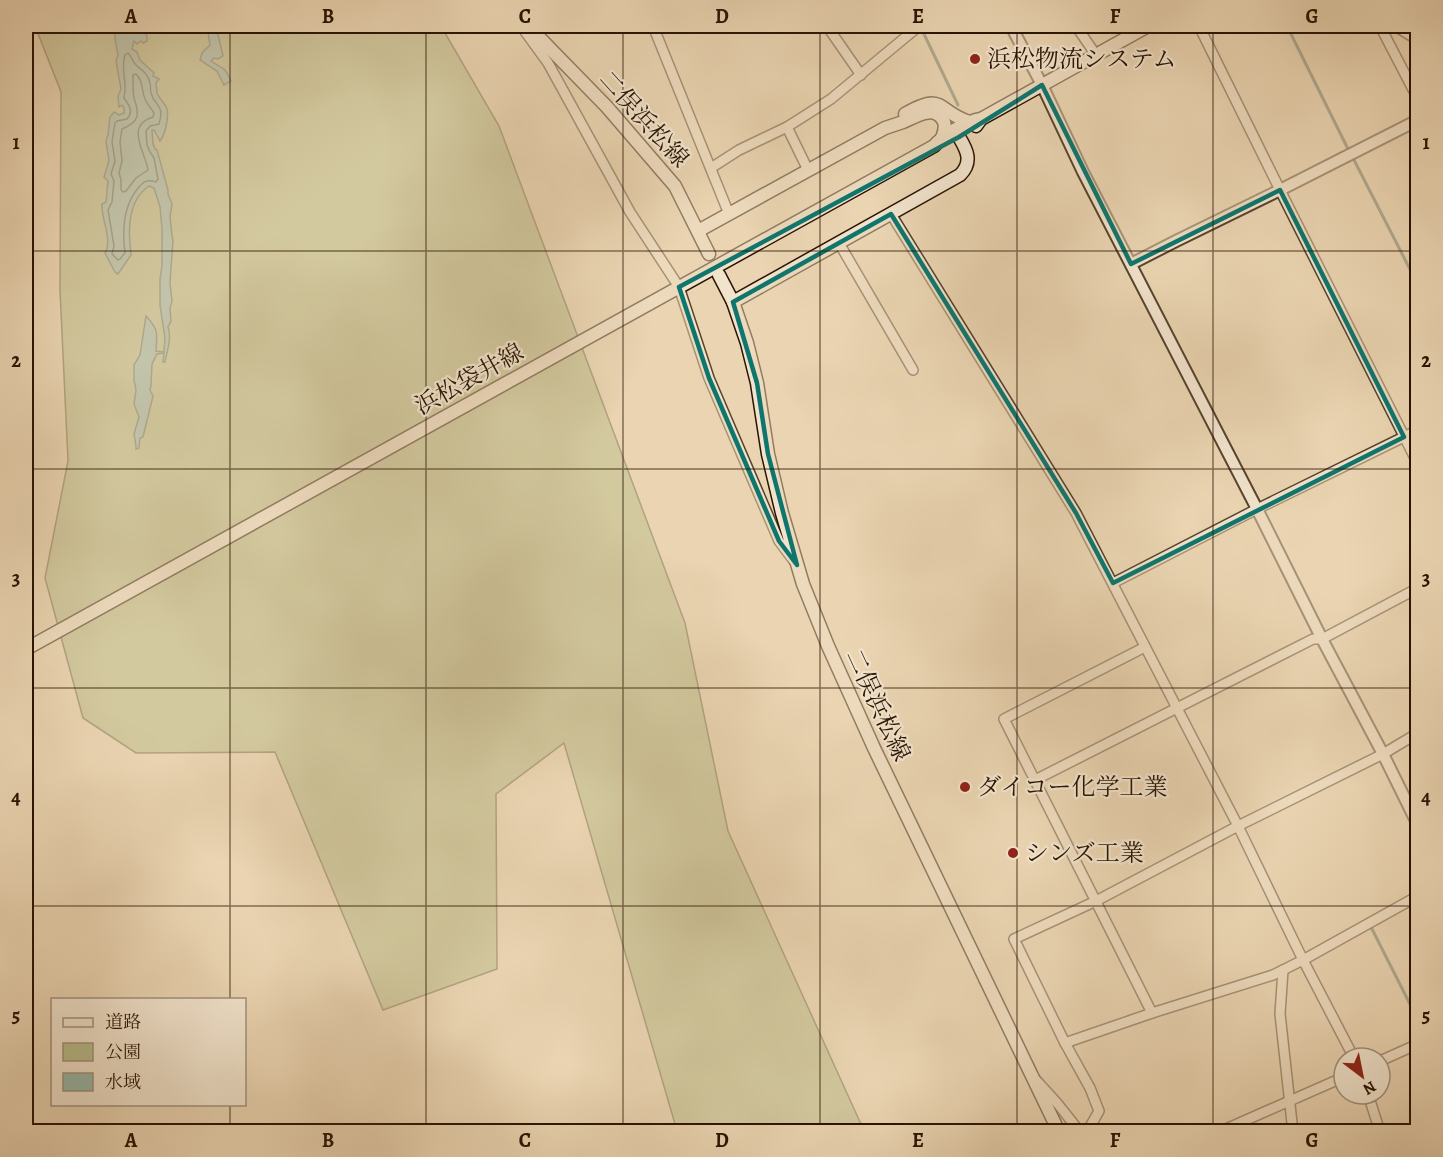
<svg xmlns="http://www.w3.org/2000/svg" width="1443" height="1157" font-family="Alegreya,'Noto Serif JP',serif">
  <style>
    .green { fill: #b8bc8b; stroke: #706846; stroke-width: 1.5 }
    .water { fill: #98b8aa; stroke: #6c7667; stroke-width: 1.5 }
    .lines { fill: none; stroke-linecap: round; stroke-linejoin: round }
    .shore { stroke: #606656; stroke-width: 1.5 }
    .stream { stroke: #6c7667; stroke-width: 3 }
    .river { stroke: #98b8aa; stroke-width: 16 }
    .minor-casing { stroke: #59432e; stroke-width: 12 }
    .tertiary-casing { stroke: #59432e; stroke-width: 14 }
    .secondary-casing { stroke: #291302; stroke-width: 15 }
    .minor { stroke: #f1e3cc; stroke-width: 9 }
    .tertiary { stroke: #f1e3cc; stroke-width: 10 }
    .secondary { stroke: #f1e3cc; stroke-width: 12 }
    .marked { fill: none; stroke: #0f766e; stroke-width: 4.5; stroke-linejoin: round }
    .grid { fill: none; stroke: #291302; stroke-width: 1.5; stroke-opacity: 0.55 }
    .poi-dot { fill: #8f2418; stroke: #f1e3cc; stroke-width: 2 }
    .labels { text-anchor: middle; stroke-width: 4.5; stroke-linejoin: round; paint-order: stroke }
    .poi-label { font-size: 24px; fill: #291302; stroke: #f1e3cc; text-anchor: start }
    .street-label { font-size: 24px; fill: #291302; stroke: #f1e3cc }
    .neatline { fill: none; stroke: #291302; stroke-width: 2 }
    .grid-label { font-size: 20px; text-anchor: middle; font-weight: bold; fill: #291302 }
  </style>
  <rect width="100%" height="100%" fill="#ead4b1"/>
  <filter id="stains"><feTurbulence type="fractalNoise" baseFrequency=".00333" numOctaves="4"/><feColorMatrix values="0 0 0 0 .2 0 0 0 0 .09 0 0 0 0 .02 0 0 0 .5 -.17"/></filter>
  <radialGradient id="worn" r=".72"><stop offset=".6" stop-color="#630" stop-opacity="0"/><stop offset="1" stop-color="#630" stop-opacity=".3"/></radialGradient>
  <!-- green -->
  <polygon class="green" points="35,26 441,26 499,126 685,623 728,831 860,1122 866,1131 677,1131 564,743 496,794 497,969 383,1010 275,752 136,753 83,718 45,578 68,461 60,290 61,92"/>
  <!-- water -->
  <g class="water">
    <path d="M115,26H143L147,37V41L143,43L141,41L137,44L134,41L132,49L137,52L140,60L154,73L153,76L159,79L156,83C156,84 157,91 157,93C159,98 165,103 167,109C169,117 165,135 160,141L154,130H152L153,144L155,149L157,150L168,190V194L172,204L170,217L172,236L173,240L170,283L172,301L170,308L171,321L168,327C172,338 167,351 165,362H163L164,353L157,354L152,364L151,386L150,390L153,396L143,437L140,438L139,448L136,449V446L134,434L139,417L134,404L136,390L134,380V365L140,355L146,316C159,330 157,333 156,351L164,352L165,338L160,305V279L162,266V228L160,207L154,188L149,186C127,201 128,231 131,255L118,274L115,272L105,253C113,239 101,220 102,204L106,202L108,181L104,177L109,161L106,141L108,135L110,117L114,112L119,115L124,113V108L122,105L119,107L118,96L121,89L116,61L118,55L115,39Z"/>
    <path d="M207,26H216L223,56L218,59L214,58L211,61C223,70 224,65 231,81L224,85L217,71L200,60L202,53L210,45Z"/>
  </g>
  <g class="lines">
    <!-- shore -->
    <g class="shore">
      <path d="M128,53C132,57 132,61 136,65C143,71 148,74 150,83C151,87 150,90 151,93C155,108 165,103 159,124L150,126L146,131L147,145L150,152L154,158L158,179L156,182C148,179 144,181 139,187C123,205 122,230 125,253L120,259L118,260L112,254L114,246L108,210L112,202L114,181L111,174L115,161L112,142L115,123L117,121L127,119C134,112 129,105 124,98C128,82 120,69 125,55Z"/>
      <path d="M136,74C144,82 141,90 145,99C147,104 151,108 154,113L153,117C124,126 146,153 148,170L136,178L126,191L123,192L121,190V180L119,173L122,161L120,142L122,129C139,122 140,115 134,98C133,95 133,78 133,75Z"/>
    </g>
    <!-- stream -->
    <g class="stream">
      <polyline points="930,26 923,32 958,105"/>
      <polyline points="1287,26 1348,149"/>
      <polyline points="1353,158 1418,285"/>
      <polyline points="1373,926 1371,927 1418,1020"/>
    </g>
    <!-- river -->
    <polyline class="river" points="1411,26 1418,30"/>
    <!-- minor casing -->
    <g class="minor-casing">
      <g id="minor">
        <polyline points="521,26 548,63 630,212 679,287 709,378 779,541 794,561"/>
        <polyline points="653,26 729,214"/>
        <polyline points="827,26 861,75"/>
        <polyline points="1076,26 1096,55"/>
        <polyline points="1199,26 1280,190 1418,464"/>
        <polyline points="1380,26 1418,99"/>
        <polyline points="1395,26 1418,40"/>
        <polyline points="787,127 808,170"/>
        <polyline points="711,168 739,150 787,127 831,99 919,26"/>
        <path d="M891,214C953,313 1014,414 1076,513L1238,826L1303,960L1354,1058"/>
        <polyline points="839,243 913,370"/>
        <polyline points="1113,583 1257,509 1418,430"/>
        <polyline points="1145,647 1004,719 1152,1013"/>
        <polyline points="1035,780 1313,639 1322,639 1418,588"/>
        <polyline points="1283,970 1280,1014 1293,1132"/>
        <polyline points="1065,1043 1152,1013 1273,975 1303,960 1418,896"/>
        <polyline points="1380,1061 1418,1044"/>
        <polyline points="1037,1081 1057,1103 1080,1132"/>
        <polyline points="1368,1094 1380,1132"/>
        <polyline points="1087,1132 1099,1111 1090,1088 1065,1043 1014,939 1096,901 1238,826 1383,754 1418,733"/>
        <polyline points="1219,1132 1344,1077"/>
      </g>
    </g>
    <!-- tertiary casing -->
    <g class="tertiary-casing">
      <g id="tertiary">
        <polyline points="1011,26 1042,85 1083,172 1257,509 1322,639 1383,754 1418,825"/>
        <polyline points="1131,264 1176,241 1280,190 1418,120"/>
      </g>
    </g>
    <!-- secondary casing -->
    <g class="secondary-casing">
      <g id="secondary">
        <polyline points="528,26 607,107 675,186 709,254"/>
        <path d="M905,114C944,91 936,111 969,122"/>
        <polyline points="976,126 981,119 1148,26"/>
        <path d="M698,231L885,128C891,126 897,124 903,122C915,117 934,104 943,120C947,126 944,132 942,138"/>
        <polyline points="719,275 733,302 747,343 757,383 768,454 782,513 803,584 828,646 874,748 1059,1132"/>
        <path d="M733,302L960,175C973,162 967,150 959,137"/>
        <path d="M26,649L934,146C943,135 967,121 981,119"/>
      </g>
    </g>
    <!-- minor -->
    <use href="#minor" class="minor"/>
    <!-- tertiary -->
    <use href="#tertiary" class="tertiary"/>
    <!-- secondary -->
    <use href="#secondary" class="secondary"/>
  </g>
  <!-- marked area -->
  <path d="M0 0H1443V1157H0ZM1042,85L1131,264L1280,190L1404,437L1113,583L1076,513L891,214L733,302L757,383L768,454L797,565L779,541L764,506L709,378L679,287L959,137Z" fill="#ead4b1" fill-opacity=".55" fill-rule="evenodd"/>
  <path class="marked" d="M1042,85L1131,264L1280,190L1404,437L1113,583L1076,513L891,214L733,302L757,383L768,454L797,565L779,541L764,506L709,378L679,287L959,137Z"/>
  <!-- grid -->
  <path class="grid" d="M230,26V1000M426,26V1132M623,26V1132M820,26V1132M1017,26V1132M1213,26V1132M26,251H1418M26,469H1418M26,688H1418M26,906H1418M230,1104V1132"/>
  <!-- markers -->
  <g class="poi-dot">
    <circle cx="975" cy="59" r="6"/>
    <circle cx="965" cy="787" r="6"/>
    <circle cx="1013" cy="853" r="6"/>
  </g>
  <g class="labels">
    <!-- poi labels -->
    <g class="poi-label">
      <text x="987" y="67">浜松物流システム</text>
      <text x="977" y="795">ダイコー化学工業</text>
      <text x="1025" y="861">シンズ工業</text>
    </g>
    <!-- street labels -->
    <g class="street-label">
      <text transform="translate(644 119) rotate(48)" y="8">二俣浜松線</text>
      <text transform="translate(469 379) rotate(-29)" y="8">浜松袋井線</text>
      <text transform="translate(878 705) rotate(65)" y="8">二俣浜松線</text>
    </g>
  </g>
  <!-- margin -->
  <rect width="1443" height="1157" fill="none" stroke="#ead4b1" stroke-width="66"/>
  <!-- legend -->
  <rect x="51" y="998" width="195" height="108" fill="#f1e3cc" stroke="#a1907b" stroke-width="1.5"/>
  <rect x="63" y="1018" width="30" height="9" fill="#f1e3cc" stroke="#a1907b" stroke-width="1.5"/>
  <text x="105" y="1028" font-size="18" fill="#291302">道路</text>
  <rect x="63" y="1043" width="30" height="18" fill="#b8bc8b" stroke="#a1907b" stroke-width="1.5"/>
  <text x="105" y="1058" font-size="18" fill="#291302">公園</text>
  <rect x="63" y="1073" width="30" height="18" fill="#98b8aa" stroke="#a1907b" stroke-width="1.5"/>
  <text x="105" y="1088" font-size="18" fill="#291302">水域</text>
  <!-- north arrow -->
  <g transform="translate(1362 1076) rotate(148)"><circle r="28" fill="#f1e3cc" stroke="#a1907b" stroke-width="1.5"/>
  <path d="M0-4.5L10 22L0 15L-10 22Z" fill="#8f2418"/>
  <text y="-9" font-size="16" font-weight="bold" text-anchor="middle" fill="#291302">N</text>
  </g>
  <rect x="33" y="33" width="1377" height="1091" class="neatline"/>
  <g class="grid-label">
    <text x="131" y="23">A</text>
    <text x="328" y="23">B</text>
    <text x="525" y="23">C</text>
    <text x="722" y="23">D</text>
    <text x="918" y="23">E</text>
    <text x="1115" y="23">F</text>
    <text x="1312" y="23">G</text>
    <text x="16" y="149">1</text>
    <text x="1426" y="149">1</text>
    <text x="16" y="367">2</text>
    <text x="1426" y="367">2</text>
    <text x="16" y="585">3</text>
    <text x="1426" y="585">3</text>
    <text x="16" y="804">4</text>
    <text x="1426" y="804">4</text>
    <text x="16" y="1022">5</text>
    <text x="1426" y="1022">5</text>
    <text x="131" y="1147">A</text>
    <text x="328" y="1147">B</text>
    <text x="525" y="1147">C</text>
    <text x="722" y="1147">D</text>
    <text x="918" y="1147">E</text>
    <text x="1115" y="1147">F</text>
    <text x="1312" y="1147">G</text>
  </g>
  <rect width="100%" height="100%" filter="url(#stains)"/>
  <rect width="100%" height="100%" fill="url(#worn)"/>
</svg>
